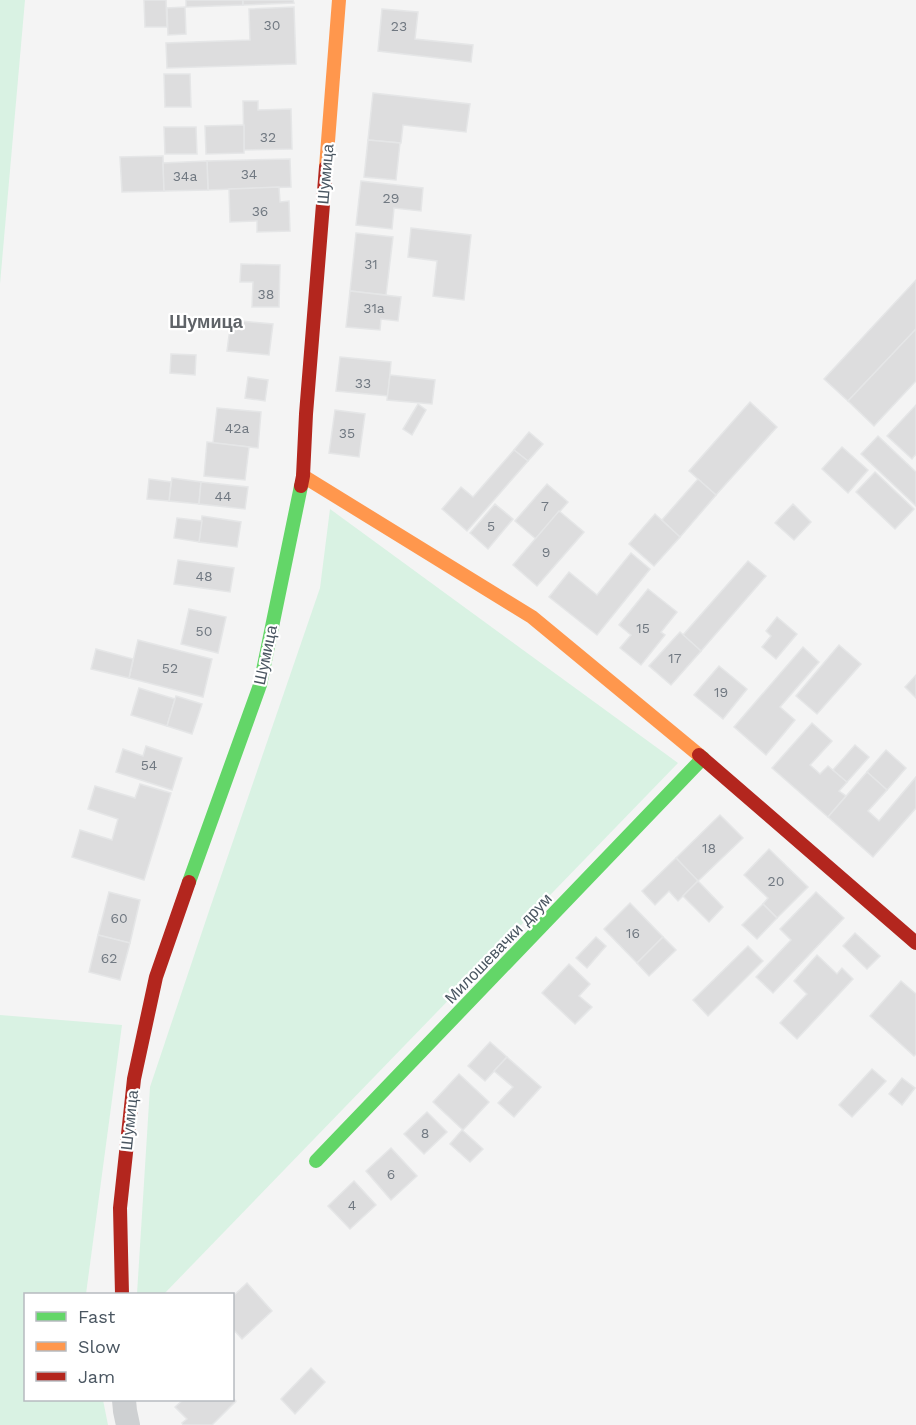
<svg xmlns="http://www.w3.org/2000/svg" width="916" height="1425" font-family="'Work Sans',sans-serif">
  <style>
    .green { fill: #d9f2e3 }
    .building { fill: #ddddde; stroke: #e5e6e7; stroke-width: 1.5 }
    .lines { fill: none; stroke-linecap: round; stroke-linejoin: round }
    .street { stroke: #ced0d2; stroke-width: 24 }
    .fast { stroke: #63d668; stroke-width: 14 }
    .slow { stroke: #ff974d; stroke-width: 14 }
    .jam { stroke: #b3261e; stroke-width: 14 }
    .labels { text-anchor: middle; stroke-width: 4.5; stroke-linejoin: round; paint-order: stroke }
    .number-label { font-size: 14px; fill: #707881 }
    .street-label { font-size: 16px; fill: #4a5661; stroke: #fff }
    .neighbourhood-label { font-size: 18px; font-weight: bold; fill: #5f6368; stroke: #fff }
  </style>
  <rect width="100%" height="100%" fill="#f4f4f4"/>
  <!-- green -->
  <g class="green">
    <polygon points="0,0 25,0 0,284"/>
    <polygon points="330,509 678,763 164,1294 137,1294 150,1087 210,908 320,588"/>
    <polygon points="0,1015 122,1025 86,1294 26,1294 26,1400 103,1400 108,1425 0,1425"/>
  </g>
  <!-- building -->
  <g class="building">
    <polygon points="144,0 166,0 167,27 145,27"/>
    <polygon points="186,0 243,0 243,5 186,7"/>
    <polygon points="243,0 293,0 294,3 243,5"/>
    <polygon points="185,7 186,34 168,35 167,8"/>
    <polygon points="294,7 296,64 167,68 166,43 250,40 249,9"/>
    <polygon points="382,9 418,12 415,39 473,45 471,62 378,51"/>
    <polygon points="164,74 190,74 191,107 165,107"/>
    <polygon points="373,93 470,104 466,132 403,125 401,143 368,140"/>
    <polygon points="243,101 258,101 258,110 291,109 292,149 244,150"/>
    <polygon points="244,125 244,153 206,154 205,126"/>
    <polygon points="164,127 196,127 197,154 165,154"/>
    <polygon points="368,140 400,143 396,180 364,177"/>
    <polygon points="163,156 164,191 122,192 120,157"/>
    <polygon points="290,159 291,187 208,190 207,161"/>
    <polygon points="207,161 208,190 164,191 163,163"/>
    <polygon points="361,181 423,188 421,211 394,208 392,229 356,225"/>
    <polygon points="279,187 280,202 289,201 290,231 257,232 257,221 230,222 229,189"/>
    <polygon points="411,228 471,235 464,300 433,296 437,261 408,257"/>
    <polygon points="356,233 393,237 386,295 350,291"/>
    <polygon points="241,264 280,265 279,307 252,307 253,282 240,282"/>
    <polygon points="916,280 916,329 848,401 824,379"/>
    <polygon points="350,291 401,297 398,321 381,319 380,330 346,327"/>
    <polygon points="231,320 273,324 269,355 227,351"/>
    <polygon points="916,329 916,381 874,426 848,401"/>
    <polygon points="171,354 196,355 195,375 170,373"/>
    <polygon points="340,357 391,362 388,396 336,391"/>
    <polygon points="390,375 435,380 432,404 387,400"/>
    <polygon points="248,377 268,380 265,401 245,398"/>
    <polygon points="750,402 777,427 716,495 689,471"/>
    <polygon points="418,404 426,410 412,435 403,429"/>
    <polygon points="916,405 916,454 912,459 887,436"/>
    <polygon points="217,408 261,412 258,448 213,443"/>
    <polygon points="335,410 365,414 359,457 329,453"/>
    <polygon points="529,432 543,444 528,461 514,450"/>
    <polygon points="878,436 916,472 916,506 861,454"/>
    <polygon points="207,442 249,447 245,480 204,476"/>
    <polygon points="842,447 868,470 848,493 822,469"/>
    <polygon points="514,450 528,461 467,531 442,509 461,487 473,497"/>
    <polygon points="875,472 914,509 895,529 856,492"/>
    <polygon points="172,478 201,482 199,504 169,501"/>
    <polygon points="149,479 171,482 169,501 147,499"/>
    <polygon points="698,479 716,495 680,537 662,520"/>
    <polygon points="201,482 248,487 245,509 199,504"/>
    <polygon points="547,484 568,502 536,539 515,521"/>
    <polygon points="495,504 513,519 488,549 470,533"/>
    <polygon points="793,504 811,522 794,540 775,523"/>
    <polygon points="559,511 584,532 537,586 513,565"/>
    <polygon points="655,514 680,537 654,566 629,544"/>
    <polygon points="202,516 241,522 237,547 199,542"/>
    <polygon points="177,518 202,521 199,542 174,538"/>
    <polygon points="631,553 650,569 597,635 549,597 569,572 597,595"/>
    <polygon points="178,560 234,568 230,592 174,584"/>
    <polygon points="748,561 766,576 701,651 683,635"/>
    <polygon points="648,589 677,612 661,632 665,635 641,665 620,648 631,635 619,625"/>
    <polygon points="189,609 226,617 218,653 181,644"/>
    <polygon points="777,617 797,634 776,659 762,647 771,636 766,631"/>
    <polygon points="680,632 701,651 671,685 649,666"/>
    <polygon points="138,640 212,659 203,697 129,678"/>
    <polygon points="839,645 861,664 817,714 796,696"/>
    <polygon points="803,647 819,662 780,707 795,720 766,755 734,727"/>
    <polygon points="96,649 133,659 129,678 91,669"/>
    <polygon points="719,666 747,689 723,719 694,695"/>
    <polygon points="916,675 916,698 905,687"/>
    <polygon points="139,688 175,699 167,726 131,715"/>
    <polygon points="176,696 202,704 192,734 167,726"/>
    <polygon points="812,723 832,741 810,765 820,774 828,766 847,782 839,791 846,796 828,817 772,768"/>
    <polygon points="855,745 869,757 847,782 833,770"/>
    <polygon points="146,746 182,758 172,790 116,772 123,749 143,756"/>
    <polygon points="886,750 906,768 887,790 867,772"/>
    <polygon points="867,772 887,790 868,811 879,821 916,777 916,808 873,857 828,817"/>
    <polygon points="140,784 171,793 144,880 72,857 80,830 112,840 118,819 88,809 95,786 135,798"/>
    <polygon points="720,815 743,838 698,881 676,858"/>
    <polygon points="769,849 808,887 777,918 763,904 768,898 744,875"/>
    <polygon points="676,858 698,881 678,901 669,891 655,905 642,891"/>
    <polygon points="698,881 723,907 709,922 683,896"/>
    <polygon points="109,892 140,900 130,943 98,935"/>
    <polygon points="816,892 844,918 773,993 756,977 791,940 780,929"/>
    <polygon points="630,903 663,937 637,963 604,929"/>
    <polygon points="763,904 777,918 757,939 742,925"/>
    <polygon points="855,933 880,956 867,969 843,946"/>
    <polygon points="98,935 130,943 120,980 89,972"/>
    <polygon points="596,937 606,946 587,968 576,958"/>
    <polygon points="663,937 676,950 649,976 637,963"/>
    <polygon points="748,946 763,961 708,1016 693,1000"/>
    <polygon points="817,955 837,974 842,968 853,979 797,1039 780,1023 807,994 794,981"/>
    <polygon points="569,964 590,984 579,996 592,1007 575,1024 542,993"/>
    <polygon points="901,981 916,994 916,1054 914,1056 870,1016"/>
    <polygon points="490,1042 507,1057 485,1081 468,1066"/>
    <polygon points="507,1057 541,1087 514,1117 498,1103 513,1087 494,1071"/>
    <polygon points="872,1069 886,1081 852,1117 839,1105"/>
    <polygon points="459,1074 489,1102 463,1130 433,1102"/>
    <polygon points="902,1078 915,1088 902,1105 889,1094"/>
    <polygon points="427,1112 447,1132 424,1154 404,1134"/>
    <polygon points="462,1130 483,1149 470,1162 450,1144"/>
    <polygon points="391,1148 417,1176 391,1200 366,1171"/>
    <polygon points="354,1181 376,1205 350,1229 328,1206"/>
    <polygon points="247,1283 272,1311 242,1339 232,1328 232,1297"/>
    <polygon points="311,1368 325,1382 295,1414 281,1399"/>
    <polygon points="232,1398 236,1401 212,1425 183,1425 182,1423 187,1419 175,1407 183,1400 232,1400"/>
  </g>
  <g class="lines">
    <!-- street -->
    <polyline class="street" points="124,1400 125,1411 128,1425"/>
    <!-- fast -->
    <g class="fast">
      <polyline points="189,882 260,685 301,486"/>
      <polyline points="316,1161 703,758"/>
    </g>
    <!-- slow -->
    <g class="slow">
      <polyline points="326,167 339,0"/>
      <polyline points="303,476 532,617 699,755"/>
    </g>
    <!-- jam -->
    <g class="jam">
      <polyline points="301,486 303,476 306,414 326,167"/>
      <polyline points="699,755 916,943"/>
      <polyline points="122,1294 120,1208 134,1079 156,977 189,882"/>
    </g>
  </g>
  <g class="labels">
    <!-- number labels -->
    <g class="number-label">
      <text x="272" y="30">30</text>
      <text x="399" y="31">23</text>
      <text x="268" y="142">32</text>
      <text x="249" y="179">34</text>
      <text x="185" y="181">34a</text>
      <text x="391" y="203">29</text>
      <text x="260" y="216">36</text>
      <text x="371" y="269">31</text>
      <text x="266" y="299">38</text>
      <text x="374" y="313">31a</text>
      <text x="363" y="388">33</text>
      <text x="237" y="433">42a</text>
      <text x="347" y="438">35</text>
      <text x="223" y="501">44</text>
      <text x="545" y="511">7</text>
      <text x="491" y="531">5</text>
      <text x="546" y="557">9</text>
      <text x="204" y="581">48</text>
      <text x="643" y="633">15</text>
      <text x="204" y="636">50</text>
      <text x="675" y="663">17</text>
      <text x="170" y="673">52</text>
      <text x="721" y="697">19</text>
      <text x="149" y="770">54</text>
      <text x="709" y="853">18</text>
      <text x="776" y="886">20</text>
      <text x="119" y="923">60</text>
      <text x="633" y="938">16</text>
      <text x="109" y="963">62</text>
      <text x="425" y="1138">8</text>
      <text x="391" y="1179">6</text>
      <text x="352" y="1210">4</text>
    </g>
    <!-- street labels -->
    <g class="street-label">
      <text transform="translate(325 174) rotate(-85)" y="6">Шумица</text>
      <text transform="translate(265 655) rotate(-78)" y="6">Шумица</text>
      <text transform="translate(498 948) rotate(-46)" y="6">Милошевачки друм</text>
      <text transform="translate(129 1120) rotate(-84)" y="6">Шумица</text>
    </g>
    <!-- neighbourhood labels -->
    <g class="neighbourhood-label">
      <text x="206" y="328">Шумица</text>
    </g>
  </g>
  <!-- legend -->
  <rect x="24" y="1293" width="210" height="108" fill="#ffffff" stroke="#b7bbc0" stroke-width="1.5"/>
  <rect x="36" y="1312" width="30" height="9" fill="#63d668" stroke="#b7bbc0" stroke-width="1.5"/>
  <text x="78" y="1323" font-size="18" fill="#4a5661">Fast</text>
  <rect x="36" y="1342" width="30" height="9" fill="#ff974d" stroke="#b7bbc0" stroke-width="1.5"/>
  <text x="78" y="1353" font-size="18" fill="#4a5661">Slow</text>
  <rect x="36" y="1372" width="30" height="9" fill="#b3261e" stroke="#b7bbc0" stroke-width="1.5"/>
  <text x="78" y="1383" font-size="18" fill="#4a5661">Jam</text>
</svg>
